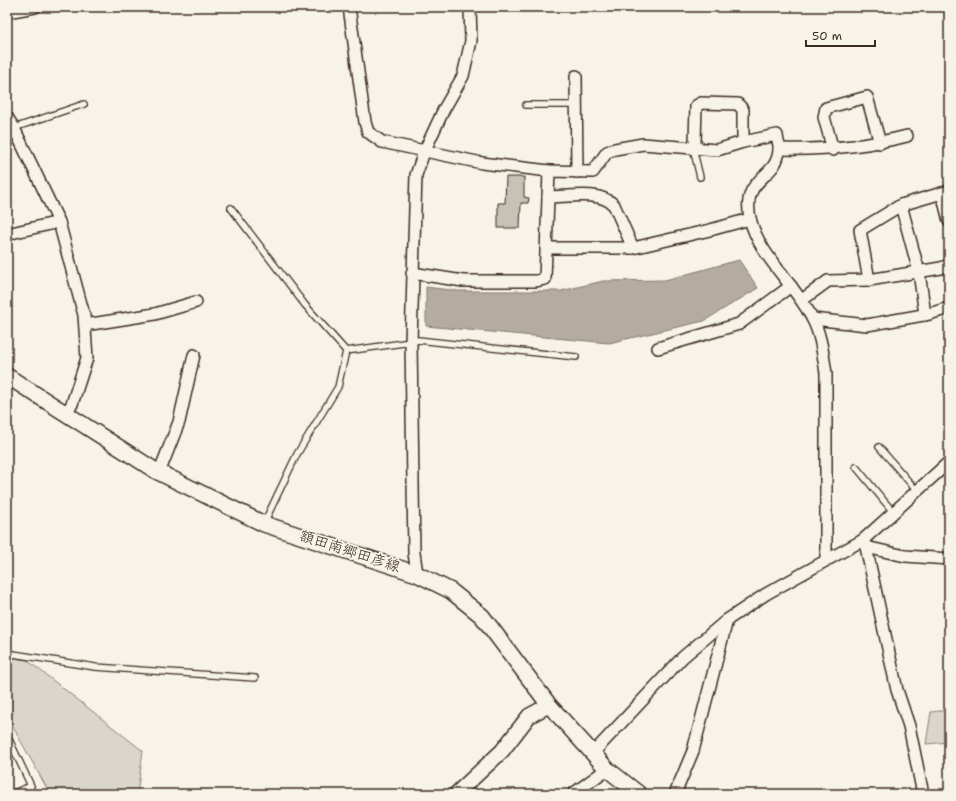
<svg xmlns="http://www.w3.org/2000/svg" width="956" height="801" font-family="'Shantell Sans','Klee One',sans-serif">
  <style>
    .green { fill: #dbd6cb; stroke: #8b8074 }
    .water { fill: #b4aca0; stroke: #84786c }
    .building { fill: #c8c1b6; stroke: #3b2a1e }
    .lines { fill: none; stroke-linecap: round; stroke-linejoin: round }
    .service-casing { stroke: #3b2a1e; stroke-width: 8 }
    .minor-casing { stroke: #3b2a1e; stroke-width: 14 }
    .tertiary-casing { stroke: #3b2a1e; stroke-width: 17 }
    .secondary-casing { stroke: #3b2a1e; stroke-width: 18 }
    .service { stroke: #f7f3e8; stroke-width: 5.5 }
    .minor { stroke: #f7f3e8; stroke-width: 11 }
    .tertiary { stroke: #f7f3e8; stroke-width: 14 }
    .secondary { stroke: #f7f3e8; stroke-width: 15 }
    .labels { text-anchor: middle; stroke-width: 3.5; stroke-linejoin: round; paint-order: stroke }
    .street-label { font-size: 15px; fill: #3b2a1e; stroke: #f7f3e8 }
  </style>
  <rect width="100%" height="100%" fill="#f7f3e8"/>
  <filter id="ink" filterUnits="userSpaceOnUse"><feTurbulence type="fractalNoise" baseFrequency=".025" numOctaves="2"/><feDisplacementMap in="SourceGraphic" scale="8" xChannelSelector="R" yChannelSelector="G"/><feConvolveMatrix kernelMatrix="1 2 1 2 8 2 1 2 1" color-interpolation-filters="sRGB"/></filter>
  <g filter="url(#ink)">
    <!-- green -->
    <g class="green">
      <polygon points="7,657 27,660 143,751 137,794 50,794 7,716"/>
      <polygon points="949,710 949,742 926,744 931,712"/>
    </g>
    <!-- water -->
    <polygon class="water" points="739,260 758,288 704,321 609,343 426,326 426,287 458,291 561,291 603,281 665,280"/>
    <!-- building -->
    <polygon class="building" points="506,177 524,177 524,197 529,198 528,203 521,203 520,228 498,228 498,203 505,203"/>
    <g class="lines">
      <!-- service casing -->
      <g class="service-casing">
        <g id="service">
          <polyline points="526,105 576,105"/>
          <polyline points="14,128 84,104"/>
          <polyline points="693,148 700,177"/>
          <polyline points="231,208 305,305 346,351 411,342 418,340 576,357"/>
          <polyline points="879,447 917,491"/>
          <polyline points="856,467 894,513"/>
          <polyline points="264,523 297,454 338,387 346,351"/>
          <polyline points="7,653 95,667 255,678"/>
          <polyline points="7,735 31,786 11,794"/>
        </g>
      </g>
      <!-- minor casing -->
      <g class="minor-casing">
        <g id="minor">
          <polyline points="349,7 365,122 368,132 382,142 482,163 549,171"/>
          <polyline points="7,12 35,7"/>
          <polyline points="576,76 577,172"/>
          <polyline points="7,117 14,128 59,222 84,315 87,358 72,404 66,413"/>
          <polyline points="693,148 695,142 696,106 701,103 738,104 743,110 743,142"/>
          <path d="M779,149C824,150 865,147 907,136"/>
          <polyline points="833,150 824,117 826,108 867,97 880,143"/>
          <polyline points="942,193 949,221"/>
          <path d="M548,197C568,197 599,190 614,205L633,248"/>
          <polyline points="901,205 919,272 925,315"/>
          <polyline points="7,234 59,222"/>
          <polyline points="546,248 633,248 710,230 750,219"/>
          <path d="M412,273L463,281H536L545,279L549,171L593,172L607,152L615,149L643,144L717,150L743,142L777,135C777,140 780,145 779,150C777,180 741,176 750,218C758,255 795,284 812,318C821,334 823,355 826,373V560"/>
          <polyline points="869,280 860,230 901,205 949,191"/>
          <polyline points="802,300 828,281 869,280 941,268 949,265"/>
          <polyline points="813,319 867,325 929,314 949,308"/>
          <polyline points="85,325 155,314 196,302"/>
          <polyline points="658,348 739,324 791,286"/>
          <polyline points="159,473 179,422 194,355"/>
          <polyline points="863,540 866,547 897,690 909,726 923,794"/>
          <polyline points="866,547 905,556 949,559"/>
          <polyline points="417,574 414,553 411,342 416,175 424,152 444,109 463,76 471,41 470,7"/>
          <polyline points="593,753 683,657 727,620 766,594 863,540 949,462"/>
          <polyline points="573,794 607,769"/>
          <polyline points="675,794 693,751 727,620"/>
        </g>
      </g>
      <!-- tertiary casing -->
      <g class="tertiary-casing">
        <polyline id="tertiary" points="456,794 502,751 529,716 549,705"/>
      </g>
      <!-- secondary casing -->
      <g class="secondary-casing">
        <polyline id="secondary" points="7,376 156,471 264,524 417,574 451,591 482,616 549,705 607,769 639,794"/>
      </g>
      <!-- service -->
      <use href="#service" class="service"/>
      <!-- minor -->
      <use href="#minor" class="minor"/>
      <!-- tertiary -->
      <use href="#tertiary" class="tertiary"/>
      <!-- secondary -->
      <use href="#secondary" class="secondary"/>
    </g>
  </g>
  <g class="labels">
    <!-- street labels -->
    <g class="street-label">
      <text transform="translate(350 551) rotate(18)" y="5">額田南郷田彦線</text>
    </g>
  </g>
  <!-- margin -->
  <rect width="956" height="801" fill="none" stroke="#f7f3e8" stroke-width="24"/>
  <rect x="12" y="12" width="932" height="777" fill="none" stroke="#3b2a1e" stroke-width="1.5" filter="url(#ink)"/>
  <!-- scale -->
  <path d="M806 40v6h69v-6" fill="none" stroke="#3b2a1e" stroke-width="2"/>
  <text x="812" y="40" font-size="12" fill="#3b2a1e" stroke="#f7f3e8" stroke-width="3" paint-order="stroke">50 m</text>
</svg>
